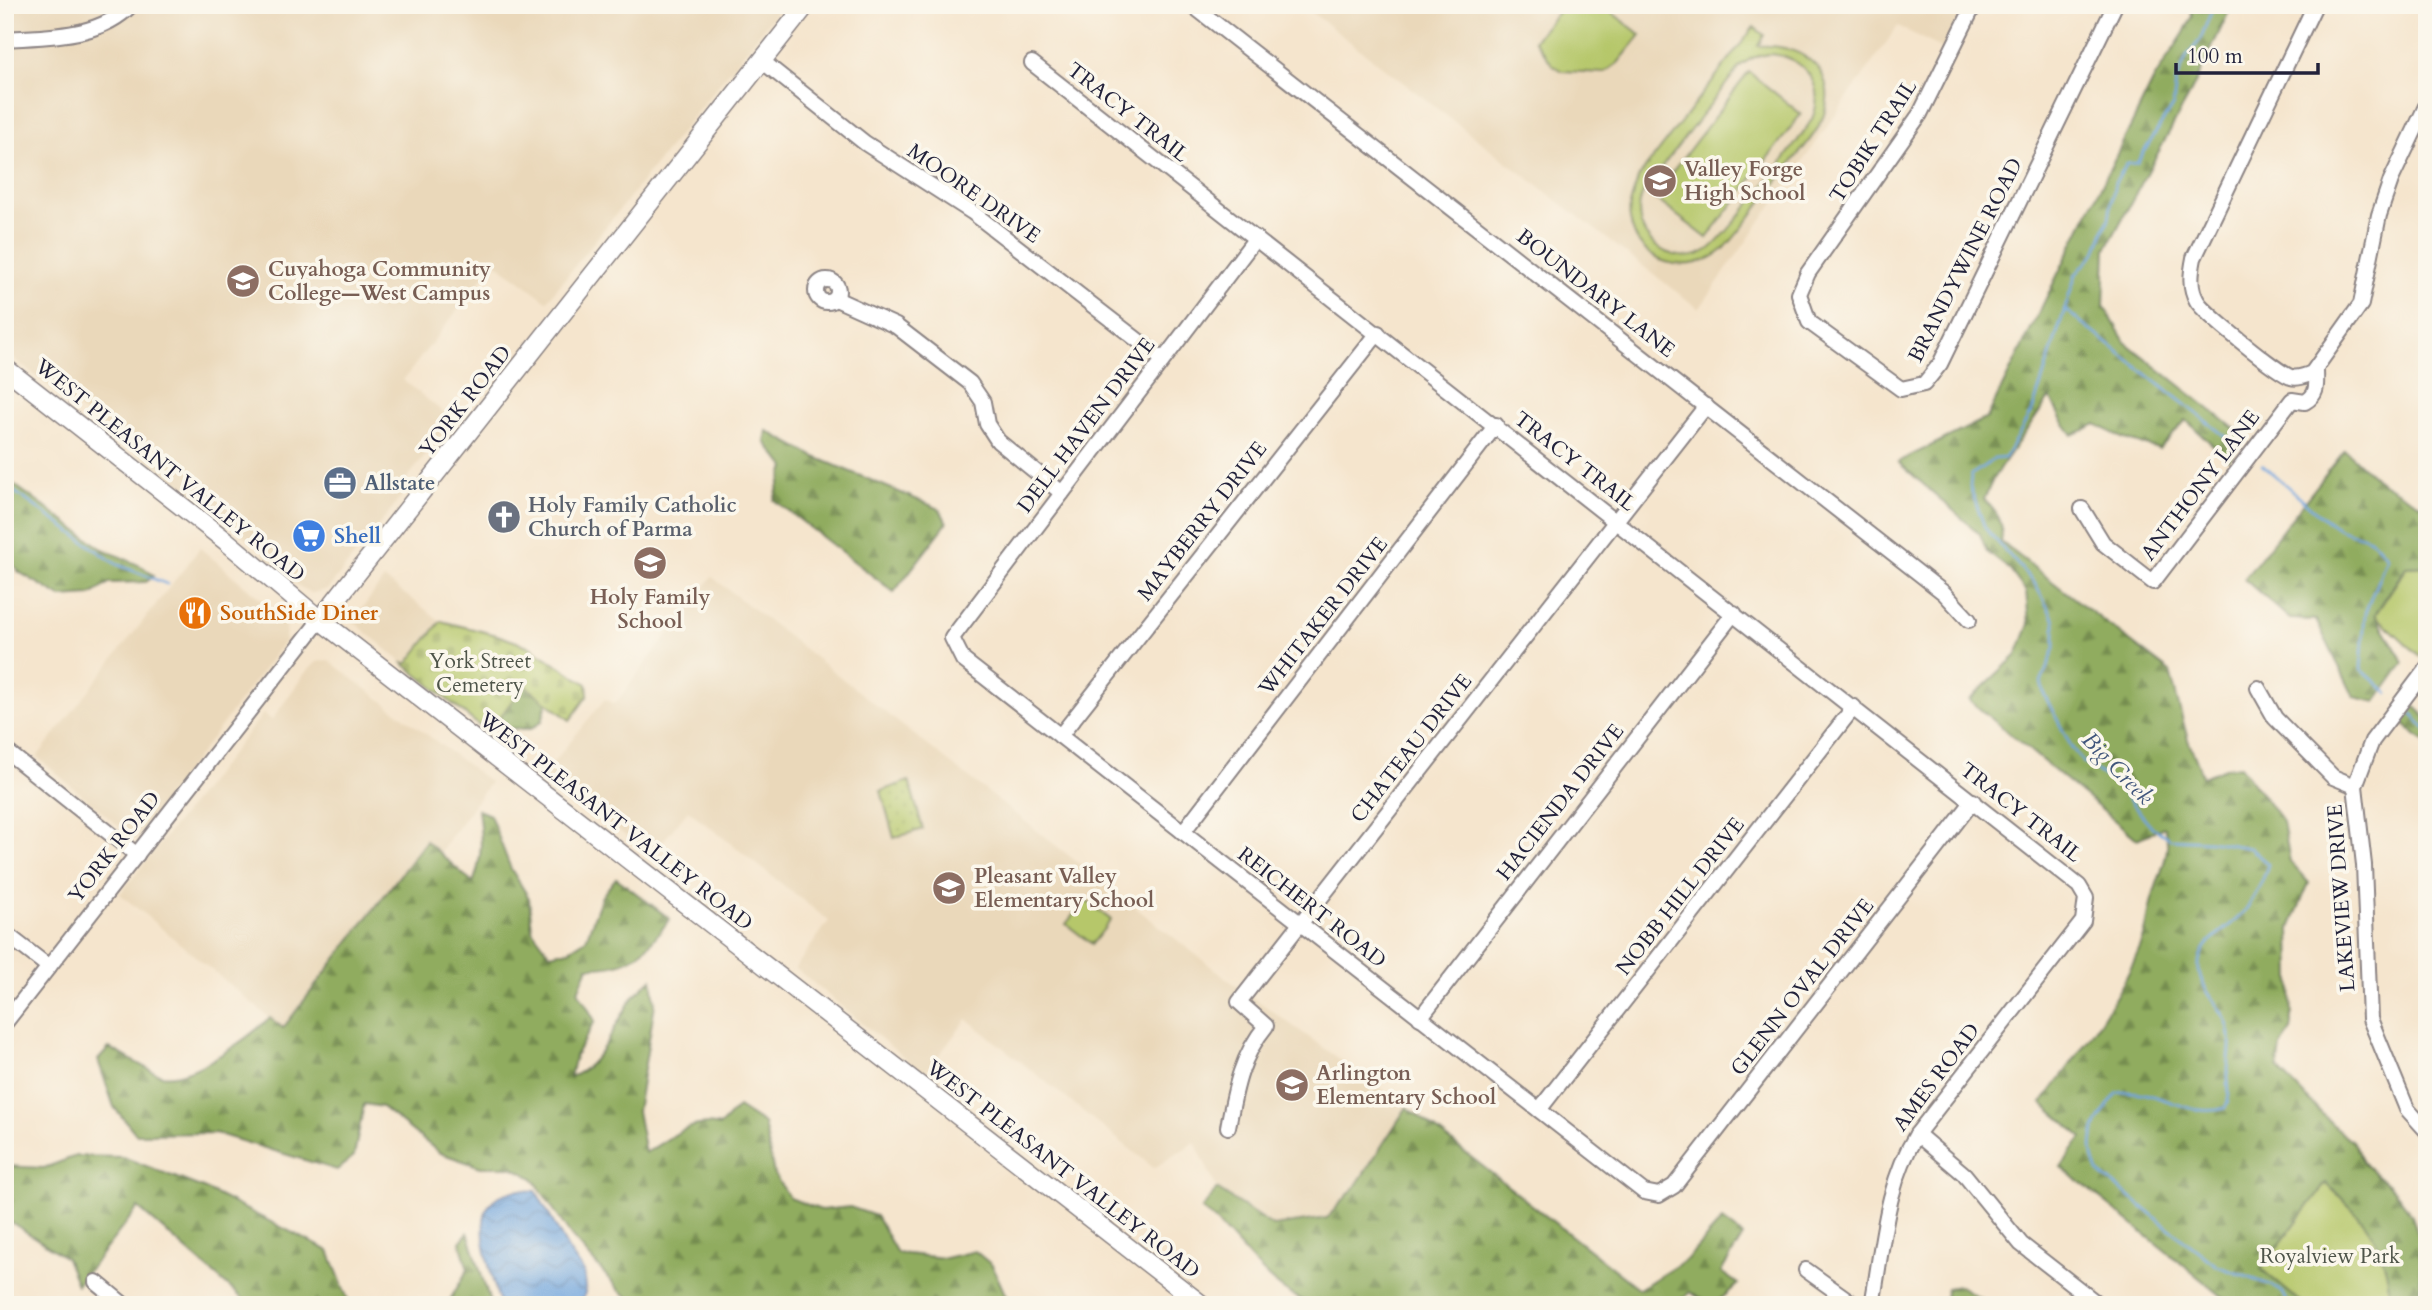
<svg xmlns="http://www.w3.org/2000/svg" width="2432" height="1310" font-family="Cardo,serif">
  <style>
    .built { fill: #ead8ba }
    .green { fill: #b6c76a; stroke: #6c7452; stroke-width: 2; fill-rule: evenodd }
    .forest { fill: url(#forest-firs); stroke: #59674c; stroke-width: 2 }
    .cemetery { fill: url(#cemetery-stones); stroke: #6c7452; stroke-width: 2 }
    .garden { fill: url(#garden-dots); stroke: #6c7452; stroke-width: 2 }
    .water { fill: url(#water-waves); stroke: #49638c; stroke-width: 2 }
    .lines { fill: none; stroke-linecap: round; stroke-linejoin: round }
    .stream { stroke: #70a4dd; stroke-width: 2.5 }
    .minor-casing { stroke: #8c8484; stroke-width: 18 }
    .major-casing { stroke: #8c8484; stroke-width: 21 }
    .minor { stroke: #fff; stroke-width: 14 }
    .major { stroke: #fff; stroke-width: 18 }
    .labels { text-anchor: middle; stroke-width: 7; stroke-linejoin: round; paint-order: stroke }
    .street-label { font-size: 21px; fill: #22223b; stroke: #fbf7ec }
    .education-label { font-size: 21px; font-weight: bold; fill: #785e54; stroke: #fbf7ec; text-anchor: start }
    .service-label { font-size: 21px; font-weight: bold; fill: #4e5e75; stroke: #fbf7ec; text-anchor: start }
    .worship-label { font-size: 21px; font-weight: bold; fill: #5b616d; stroke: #fbf7ec; text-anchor: start }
    .shop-label { font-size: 21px; font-weight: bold; fill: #366cbe; stroke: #fbf7ec; text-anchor: start }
    .food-label { font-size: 21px; font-weight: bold; fill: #c56008; stroke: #fbf7ec; text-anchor: start }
    .park-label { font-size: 21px; fill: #4e5449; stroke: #fbf7ec }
    .water-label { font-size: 23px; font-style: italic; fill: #41567c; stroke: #fbf7ec }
  </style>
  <defs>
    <pattern id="forest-firs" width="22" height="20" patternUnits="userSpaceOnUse" patternTransform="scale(1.75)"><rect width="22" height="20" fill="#90ac5e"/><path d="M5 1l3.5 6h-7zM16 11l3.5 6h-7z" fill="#758c4f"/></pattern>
    <pattern id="cemetery-stones" width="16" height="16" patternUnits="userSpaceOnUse" patternTransform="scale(1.75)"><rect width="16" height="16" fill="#b6c76a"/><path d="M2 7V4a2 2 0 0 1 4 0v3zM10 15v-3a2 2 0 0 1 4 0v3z" fill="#9cab5d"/></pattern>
    <pattern id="garden-dots" width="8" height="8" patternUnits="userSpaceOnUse" patternTransform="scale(1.75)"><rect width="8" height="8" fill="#b6c76a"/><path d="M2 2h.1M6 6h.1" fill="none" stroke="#9cab5d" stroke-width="1.8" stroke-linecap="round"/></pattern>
    <pattern id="water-waves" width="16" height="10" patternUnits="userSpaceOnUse" patternTransform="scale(1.75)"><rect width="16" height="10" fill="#70a4dd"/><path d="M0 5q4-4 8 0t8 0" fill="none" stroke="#5c85b4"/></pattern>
  </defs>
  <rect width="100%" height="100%" fill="#fbf7ec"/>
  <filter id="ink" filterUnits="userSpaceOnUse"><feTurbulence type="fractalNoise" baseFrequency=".0143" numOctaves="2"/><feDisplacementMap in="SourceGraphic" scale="14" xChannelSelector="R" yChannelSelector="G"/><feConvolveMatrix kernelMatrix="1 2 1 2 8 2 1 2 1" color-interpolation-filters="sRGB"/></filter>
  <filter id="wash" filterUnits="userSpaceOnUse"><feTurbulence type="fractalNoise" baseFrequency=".00686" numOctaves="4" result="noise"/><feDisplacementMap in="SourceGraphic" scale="28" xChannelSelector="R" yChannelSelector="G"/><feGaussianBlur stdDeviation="1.57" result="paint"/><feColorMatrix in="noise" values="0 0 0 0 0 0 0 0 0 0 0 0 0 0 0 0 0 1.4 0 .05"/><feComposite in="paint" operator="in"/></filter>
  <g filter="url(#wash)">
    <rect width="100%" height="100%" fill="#f5e5cd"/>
    <!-- built -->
    <g class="built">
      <polygon points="5,5 782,5 547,301 495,262 403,380 453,420 397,491 402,496 327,590 311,593 290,581 263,558 265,552 5,352"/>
      <polygon points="1302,5 1974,5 1950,53 1898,26 1699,309"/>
      <polygon points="200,548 282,617 286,625 285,641 135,840 37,757"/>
      <polygon points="712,577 1227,979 1407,1107 1355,1187 1327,1218 1273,1226 1217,1189 1195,1142 1154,1168 967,1019 924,1074 795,968 829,921 688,810 652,855 543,775 605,699 615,704"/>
      <polygon points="384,579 441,621 408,663 403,663 353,621"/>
      <polygon points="328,660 490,782 440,852 426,841 283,1029 120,894 263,714 272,720 305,673 317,662"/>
    </g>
    <!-- green -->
    <g class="green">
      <polygon points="1564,5 1602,5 1641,35 1618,63 1604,73 1562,71 1553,65 1534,40"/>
      <path d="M1754,27L1764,35L1758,46C1804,43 1843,74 1821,122C1813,139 1797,155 1786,170C1765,196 1746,226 1723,250C1690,277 1637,266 1630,219C1627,203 1636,190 1638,178ZM1768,54C1803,55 1827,85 1812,119C1799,141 1726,238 1708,250C1688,263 1659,255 1646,235C1637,221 1637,203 1645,189L1740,66L1752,58Z"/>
      <polygon points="1749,72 1801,114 1707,238 1653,197"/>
      <polygon points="2427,566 2427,649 2421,657 2375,615 2407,567"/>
      <polygon points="1085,900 1111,920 1092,944 1066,924"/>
      <polygon points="2326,1183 2364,1220 2386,1260 2391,1305 2304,1305 2261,1269"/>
    </g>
    <!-- forest -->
    <g class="forest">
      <path d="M2190,5H2232L2192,90L2106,249L2104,306L2125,342L2245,437L2229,460L2186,420L2159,449L2124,439L2096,424L2073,435L2060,417L2050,397L1994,477L1984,499C1997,513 2005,522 2001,542L2170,672L2188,740L2203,777L2225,768L2240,766L2283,822L2290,862L2309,883L2290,928L2292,1030L2281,1046L2278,1069L2335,1127L2352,1141L2365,1165L2394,1190L2412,1215L2420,1243L2421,1305H2391C2386,1242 2370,1225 2326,1183L2261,1269L2304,1305H2233L2061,1167L2082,1137L2042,1103C2079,1053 2118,1003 2141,945C2148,928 2148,909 2154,893C2161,869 2173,850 2164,827L2137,839L1969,700L2017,655L2029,624L2026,592L2009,569L1987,552L1980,534L1898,462L1987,418L2154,79L2184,33L2192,16Z"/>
      <polygon points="767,431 815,457 940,509 947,523 894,592 774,500 785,467 765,442"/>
      <polygon points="2345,450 2376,479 2427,508 2427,566 2406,567 2375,614 2404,663 2376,702 2354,697 2316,620 2290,619 2244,579"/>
      <polygon points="5,478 101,548 143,567 154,576 146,582 109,583 91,595 61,597 19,572 5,555"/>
      <polygon points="456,641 549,695 542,721 531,729 499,728 485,719"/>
      <polygon points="2409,701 2427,718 2427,744 2397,719"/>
      <path d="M478,810L490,815L511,869L529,898L532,930L550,954L569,950L586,939L602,896L616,878L670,919C644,952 633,968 588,967L578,991L595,1021L575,1056L570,1077C601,1067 614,1024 632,999C637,992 645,985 652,979L655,1004L637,1111L645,1153C671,1139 689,1118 720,1126L738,1107L764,1124L774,1174L790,1198L821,1210L850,1207L876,1216L897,1253L945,1258L975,1251L992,1265L1010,1305H639L619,1290L571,1236L533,1178L512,1167H481L440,1153L382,1107L364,1104L354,1156L337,1170L215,1133L136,1134L114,1107L98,1060L109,1048C123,1054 150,1072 162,1075C191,1081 249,1037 270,1018L283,1028L426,841L473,883C483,857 482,837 478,810Z"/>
      <path d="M1407,1107L1639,1289L1687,1259L1722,1220L1743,1236L1721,1272L1738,1284C1716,1303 1715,1310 1690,1292L1675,1305H1315C1266,1291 1240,1240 1202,1209L1217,1189L1273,1226L1327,1218L1355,1187Z"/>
      <polygon points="76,1156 123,1157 203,1188 329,1251 350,1305 250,1305 138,1208 77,1285 66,1258 5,1218 5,1166 44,1168"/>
      <polygon points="468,1232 489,1299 490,1305 447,1305 468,1269 460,1242"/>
      <polygon points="1960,1286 1992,1305 1952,1305 1945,1297 1947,1288"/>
    </g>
    <!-- cemetery -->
    <polygon class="cemetery" points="441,621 497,635 528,646 587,684 588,695 570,720 524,685 488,733 403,663 408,663"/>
    <!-- garden -->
    <polygon class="garden" points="909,781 923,829 894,838 881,791"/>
    <!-- water -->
    <path class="water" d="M517,1190L536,1191L569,1251L584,1272L586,1287L582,1305H500C493,1279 469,1217 496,1198C502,1194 510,1192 517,1190Z"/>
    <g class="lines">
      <!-- stream -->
      <g class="stream">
        <path d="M2214,5L2200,40L2187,56L2176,82L2173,105L2137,163L2127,164L2115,182L2109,218L2096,252L2076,274L2033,409L2005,458L1994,459L1971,475L1970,487L1985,528L2035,584L2055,621V648L2041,682L2044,694L2072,748L2083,762L2114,782L2153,828L2170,839L2210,841L2250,848L2268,864C2264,880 2254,899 2244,912C2228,931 2196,941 2199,970C2201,988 2217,1003 2225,1018C2234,1037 2229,1052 2228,1071C2227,1085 2232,1095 2225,1108C2188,1120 2156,1086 2118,1093C2097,1116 2084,1141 2098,1172L2217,1266L2270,1285L2283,1293L2289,1305"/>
        <polyline points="2064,309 2240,448"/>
        <path d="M2262,465C2286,483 2308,508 2333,525C2357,541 2363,525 2387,557L2365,613L2361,669L2389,694"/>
        <polyline points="5,485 116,564 167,584"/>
        <polyline points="2411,714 2427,730"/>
      </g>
    </g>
  </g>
  <g filter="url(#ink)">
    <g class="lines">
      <!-- minor casing -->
      <g class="minor-casing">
        <g id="minor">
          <polyline points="1192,5 1944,593 1969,620"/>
          <polyline points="1974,5 1920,114 1808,273 1799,294 1809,322 1901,389 1924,384 1940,364 2115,5"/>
          <path d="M2315,5L2194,258C2191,273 2189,287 2197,301C2203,312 2279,374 2291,377C2298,379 2305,376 2312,373L2361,304L2379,215L2391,180L2427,104"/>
          <path d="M5,39C48,36 100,38 131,5"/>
          <polyline points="762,61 865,143 972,212 1162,359"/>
          <path d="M1032,63L2079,886L2086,898L2083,921L1917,1134C1885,1186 1883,1246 1872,1305"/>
          <polyline points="1256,238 952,638 963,660 1644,1192 1659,1195 1674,1186 1973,801"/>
          <circle cx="827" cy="291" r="11"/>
          <polyline points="836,299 896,326 970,383 983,402 987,424 998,441 1062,493"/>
          <path d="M2082,509L2103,543L2153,582L2292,400L2305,402C2319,394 2316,384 2316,369"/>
          <polyline points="2427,668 2372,741 2355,786 2364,865 2370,1019 2407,1109 2427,1131"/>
          <polyline points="2258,688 2275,718 2333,777 2355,786"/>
          <polyline points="1060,736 1378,333"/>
          <polyline points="5,750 137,855"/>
          <polyline points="1183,832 1496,425"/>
          <polyline points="5,933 49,967"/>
          <polyline points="1420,1018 1734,613"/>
          <polyline points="5,1023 320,620"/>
          <polyline points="1539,1110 1854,707"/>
          <path d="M1228,1127C1235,1090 1241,1056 1266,1026L1239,1002L1706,406"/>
          <polyline points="1917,1134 1964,1174 2021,1244 2099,1305"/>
          <polyline points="1806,1270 1855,1305"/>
          <polyline points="96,1282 124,1305"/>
        </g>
      </g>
      <!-- major casing -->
      <g class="major-casing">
        <g id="major">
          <polyline points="5,368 226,541 320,620 1202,1305"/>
          <polyline points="320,620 806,5"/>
        </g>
      </g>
      <!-- minor -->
      <use href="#minor" class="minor"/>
      <!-- major -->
      <use href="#major" class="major"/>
    </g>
  </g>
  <!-- icons -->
  <defs>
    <g id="school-disc" transform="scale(1.75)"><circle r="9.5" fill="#8d6e63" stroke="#fbf7ec"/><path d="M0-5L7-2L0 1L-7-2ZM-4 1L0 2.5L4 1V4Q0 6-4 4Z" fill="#fff"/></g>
    <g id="university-disc" transform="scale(1.75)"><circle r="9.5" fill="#8d6e63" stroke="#fbf7ec"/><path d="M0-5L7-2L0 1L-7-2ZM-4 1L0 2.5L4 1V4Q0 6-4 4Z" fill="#fff"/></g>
    <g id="office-disc" transform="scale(1.75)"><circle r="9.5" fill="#5c6f8a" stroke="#fbf7ec"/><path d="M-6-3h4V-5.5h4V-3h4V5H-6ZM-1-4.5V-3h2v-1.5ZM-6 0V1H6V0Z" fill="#fff"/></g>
    <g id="church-disc" transform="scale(1.75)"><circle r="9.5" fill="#6b7280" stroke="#fbf7ec"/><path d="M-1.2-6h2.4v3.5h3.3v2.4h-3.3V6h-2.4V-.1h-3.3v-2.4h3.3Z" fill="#fff"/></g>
    <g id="supermarket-disc" transform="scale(1.75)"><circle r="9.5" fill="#3f7fe0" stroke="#fbf7ec"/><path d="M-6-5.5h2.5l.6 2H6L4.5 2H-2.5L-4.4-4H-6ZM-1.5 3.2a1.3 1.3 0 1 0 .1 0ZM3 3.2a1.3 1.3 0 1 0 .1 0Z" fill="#fff"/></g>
    <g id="restaurant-disc" transform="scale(1.75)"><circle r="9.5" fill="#e8710a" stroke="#fbf7ec"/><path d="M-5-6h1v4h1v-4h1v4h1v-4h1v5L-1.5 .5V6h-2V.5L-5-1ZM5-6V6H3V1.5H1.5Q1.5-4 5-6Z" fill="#fff"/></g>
  </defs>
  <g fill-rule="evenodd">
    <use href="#school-disc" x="1660" y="181"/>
    <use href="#university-disc" x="243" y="281"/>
    <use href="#office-disc" x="340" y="483"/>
    <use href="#church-disc" x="504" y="517"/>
    <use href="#supermarket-disc" x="309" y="536"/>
    <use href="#school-disc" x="650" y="563"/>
    <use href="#restaurant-disc" x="195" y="613"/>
    <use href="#school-disc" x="949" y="888"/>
    <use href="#school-disc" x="1292" y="1085"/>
  </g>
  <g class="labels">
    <!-- street labels -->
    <g class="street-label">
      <text transform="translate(1128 112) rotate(38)" y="7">TRACY TRAIL</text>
      <text transform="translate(1873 141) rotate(-57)" y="7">TOBIK TRAIL</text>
      <text transform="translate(974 193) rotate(35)" y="7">MOORE DRIVE</text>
      <text transform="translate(1965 260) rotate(-63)" y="7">BRANDYWINE ROAD</text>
      <text transform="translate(1596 293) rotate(38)" y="7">BOUNDARY LANE</text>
      <text transform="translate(465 401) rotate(-52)" y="7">YORK ROAD</text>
      <text transform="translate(1086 425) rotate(-53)" y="7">DELL HAVEN DRIVE</text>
      <text transform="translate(1575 461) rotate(38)" y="7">TRACY TRAIL</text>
      <text transform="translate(170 470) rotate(39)" y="7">WEST PLEASANT VALLEY ROAD</text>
      <text transform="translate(2200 485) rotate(-53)" y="7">ANTHONY LANE</text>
      <text transform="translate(1202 521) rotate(-52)" y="7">MAYBERRY DRIVE</text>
      <text transform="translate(1323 616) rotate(-52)" y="7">WHITAKER DRIVE</text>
      <text transform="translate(1411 748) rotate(-52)" y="7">CHATEAU DRIVE</text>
      <text transform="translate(1560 802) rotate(-52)" y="7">HACIENDA DRIVE</text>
      <text transform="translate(2021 812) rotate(38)" y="7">TRACY TRAIL</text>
      <text transform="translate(616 821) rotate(38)" y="7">WEST PLEASANT VALLEY ROAD</text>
      <text transform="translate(114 847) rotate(-52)" y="7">YORK ROAD</text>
      <text transform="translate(1680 896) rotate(-52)" y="7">NOBB HILL DRIVE</text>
      <text transform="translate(2341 898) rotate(-94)" y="7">LAKEVIEW DRIVE</text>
      <text transform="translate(1312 907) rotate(38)" y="7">REICHERT ROAD</text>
      <text transform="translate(1802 987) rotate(-52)" y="7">GLENN OVAL DRIVE</text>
      <text transform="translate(1936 1077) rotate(-53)" y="7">AMES ROAD</text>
      <text transform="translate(1063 1169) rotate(38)" y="7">WEST PLEASANT VALLEY ROAD</text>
    </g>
    <!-- education labels -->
    <g class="education-label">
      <text x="1684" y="176">Valley Forge<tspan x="1684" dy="24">High School</tspan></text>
      <text x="268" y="276">Cuyahoga Community<tspan x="268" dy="24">College—West Campus</tspan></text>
      <text x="650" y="604" text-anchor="middle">Holy Family<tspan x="650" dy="24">School</tspan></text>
      <text x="974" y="883">Pleasant Valley<tspan x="974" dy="24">Elementary School</tspan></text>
      <text x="1316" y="1080">Arlington<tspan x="1316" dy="24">Elementary School</tspan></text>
    </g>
    <!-- service labels -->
    <g class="service-label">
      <text x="364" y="490">Allstate</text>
    </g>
    <!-- worship labels -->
    <g class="worship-label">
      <text x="528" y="512">Holy Family Catholic<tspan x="528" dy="24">Church of Parma</tspan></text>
    </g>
    <!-- shop labels -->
    <g class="shop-label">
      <text x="334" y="543">Shell</text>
    </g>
    <!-- food labels -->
    <g class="food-label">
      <text x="220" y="620">SouthSide Diner</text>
    </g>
    <!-- park labels -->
    <g class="park-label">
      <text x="480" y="668">York Street<tspan x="480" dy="24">Cemetery</tspan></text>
      <text x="2330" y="1263">Royalview Park</text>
    </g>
    <!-- water labels -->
    <g class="water-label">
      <text transform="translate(2118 768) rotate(46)" y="8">Big Creek</text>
    </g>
  </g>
  <!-- margin -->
  <rect width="2432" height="1310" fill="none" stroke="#fbf7ec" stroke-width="28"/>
  <!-- scale -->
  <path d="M2176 63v10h142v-10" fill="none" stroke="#22223b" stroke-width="3.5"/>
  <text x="2187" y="63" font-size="21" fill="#22223b" stroke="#fbf7ec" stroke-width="5" paint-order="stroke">100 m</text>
</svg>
